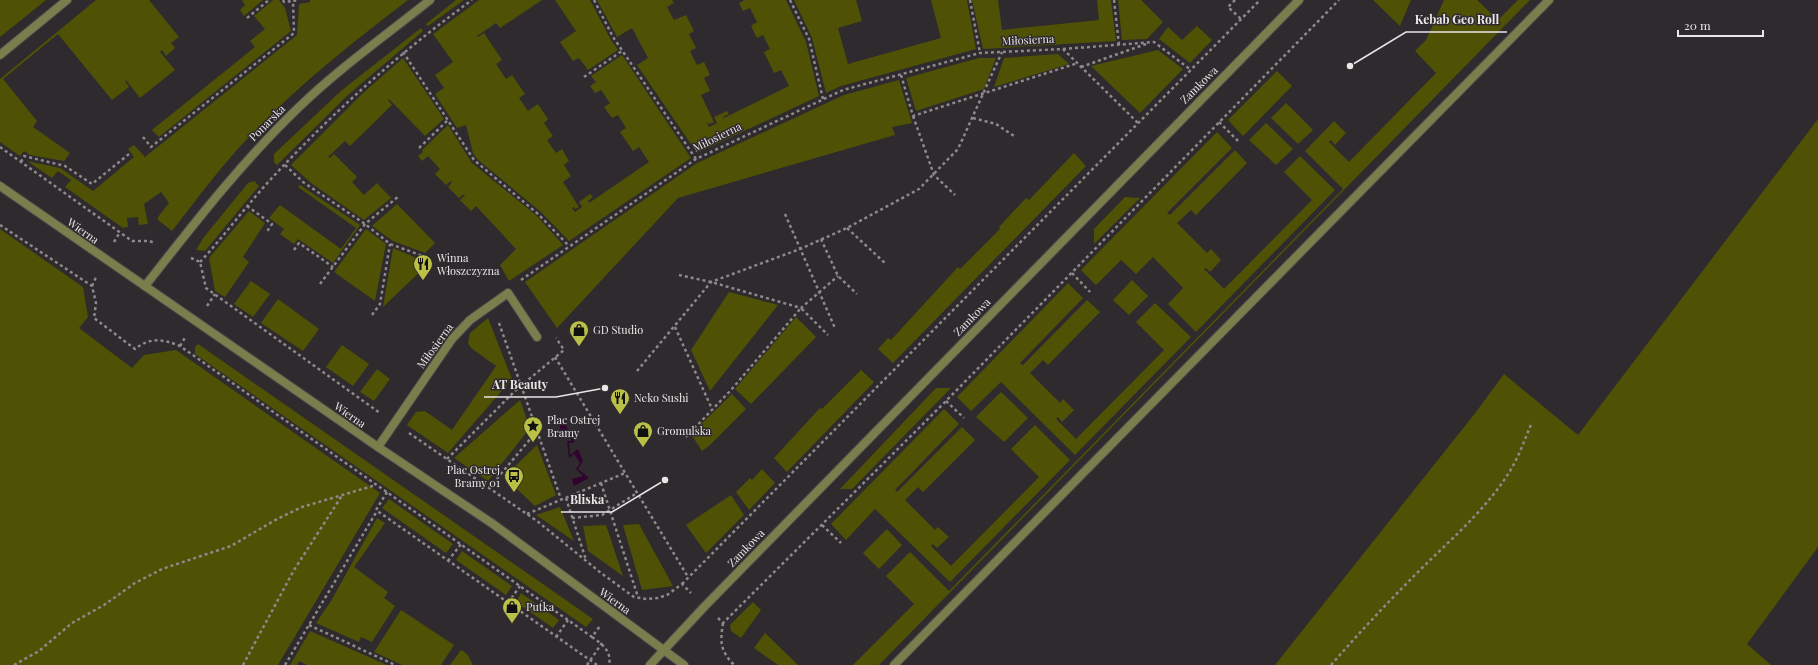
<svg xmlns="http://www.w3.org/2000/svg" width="1818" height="665" font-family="'Playfair Display',serif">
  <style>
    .green { fill: #4f5205 }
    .water { fill: #31032f }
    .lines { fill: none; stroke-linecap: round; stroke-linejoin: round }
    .lane-casing { stroke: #4c484b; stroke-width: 10 }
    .street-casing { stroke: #4c484b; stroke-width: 10 }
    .path { stroke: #8d898c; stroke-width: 2.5; stroke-dasharray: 3 3; stroke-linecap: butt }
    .lane { stroke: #7a7d4c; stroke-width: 8 }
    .street { stroke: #7a7d4c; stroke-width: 8 }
    .labels { text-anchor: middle; stroke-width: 3; stroke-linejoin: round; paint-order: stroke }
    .street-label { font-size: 11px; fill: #e9e6e8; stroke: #2e2a2d }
    .poi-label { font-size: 11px; fill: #e9e6e8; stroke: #2e2a2d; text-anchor: start }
    .leader { fill: none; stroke: #e9e6e8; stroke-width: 1.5 }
    .callout-dot { fill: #e9e6e8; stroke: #2e2a2d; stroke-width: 1.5 }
    .callout-label { font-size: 12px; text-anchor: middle; font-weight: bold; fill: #e9e6e8; stroke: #2e2a2d; stroke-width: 3; stroke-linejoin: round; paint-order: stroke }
  </style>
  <rect width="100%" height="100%" fill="#2e2a2d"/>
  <!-- green -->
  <g class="green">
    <polygon points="0,0 46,0 0,37"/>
    <polygon points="96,0 149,0 179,37 171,43 175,48 166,56 162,50 160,52 175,70 140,98 126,80 125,81 129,87 112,100 58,34 3,79 37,121 33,127 70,153 64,161 30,155 24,151 20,156 0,142 0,79"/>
    <polygon points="242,0 263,0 244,16 240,10 245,5"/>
    <polygon points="273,0 279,0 285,8 291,31 159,137 152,130 255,47 250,41 265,29 254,16"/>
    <path d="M310,0H408C352,43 297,86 249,137C221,166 197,199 172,231L158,220V217L169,203L161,192L144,204L148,224L139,225L138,217L127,218L128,227L123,228L65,187L71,180L58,171L52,178L27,161L60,168L93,191L134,157L128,149L134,145L145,157L297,35L299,4L310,2Z"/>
    <polygon points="456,0 464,0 428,26 426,24"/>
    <polygon points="479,0 542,0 500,28 496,23 477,36 478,37 484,33 502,60 496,64 506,79 512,75 525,94 519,98 528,111 538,104 548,119 544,123 553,136 547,140 556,153 562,149 569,161 564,165 571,176 563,182 579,207 575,209 574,207 572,208 575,212 582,207 579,202 590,194 593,197 588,201 589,203 649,162 639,147 633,151 620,132 626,128 618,115 612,118 604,107 610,103 601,90 595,93 590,86 596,82 591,76 622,55 691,158 569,241 541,212 477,159 473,153 466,125 457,128 435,94 444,88 435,75 453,62 433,34"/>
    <polygon points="555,0 590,0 611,40 618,50 588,70 579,58 573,61 560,42 576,31"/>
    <polygon points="597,0 672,0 674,3 667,7 674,20 686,15 694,31 689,34 696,48 690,51 697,65 704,62 710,75 704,78 710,91 701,95 714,122 710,124 707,122 709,127 717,123 714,117 727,111 729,114 723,117 724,118 789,86 781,70 774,73 764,52 770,49 763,35 757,38 751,26 757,22 750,8 743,11 739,3 745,0 786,0 806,42 819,96 697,153 637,65 648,58 632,28 617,37"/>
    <polygon points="794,0 856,0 862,21 838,28 848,64 941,38 931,0 967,0 976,49 841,86 826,93 812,38"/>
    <polygon points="972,0 998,0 1002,30 1099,20 1097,0 1111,0 1116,41 983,49"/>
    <polygon points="1118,0 1141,0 1163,22 1147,39 1122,40"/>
    <polygon points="1373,0 1411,0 1400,26"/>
    <polygon points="1444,0 1477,0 1498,20 1518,0 1530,0 879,665 853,665 914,604 886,576 910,552 949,591 1343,189 1305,151 1334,121 1346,133 1335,145 1331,140 1329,142 1349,162 1436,73 1415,51 1426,40"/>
    <polygon points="1197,26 1212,40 1190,63 1159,39 1168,27 1182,40"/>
    <polygon points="421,28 423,31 348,95 277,165 274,162 274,154 342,90"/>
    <polygon points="1158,50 1183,69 1140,113 1091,66"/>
    <polygon points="1058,54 1069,64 994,87 1004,58"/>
    <polygon points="403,58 444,119 425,136 389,99 388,100 392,105 350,146 345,141 328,157 330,158 334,154 357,177 352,182 364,195 377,183 391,198 364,220 311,183 291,165 363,93"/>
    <polygon points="979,58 996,58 984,89 916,111 906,78"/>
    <polygon points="1277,71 1292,86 1243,136 1228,120"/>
    <polygon points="899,80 912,123 892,127 895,135 678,198 557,328 525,282 697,163 844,95"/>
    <polygon points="1286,103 1313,130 1298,144 1271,118"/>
    <polygon points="1818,119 1818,547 1747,644 1771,665 1275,665 1476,412 1504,374 1578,435"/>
    <polygon points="1266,123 1293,149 1276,165 1249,140"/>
    <polygon points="448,125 472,163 537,216 563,245 509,281 500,265 516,249 476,206 471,211 460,200 465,195 464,194 459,198 448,187 452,182 451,181 446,185 435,174 440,169 428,156 422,161 418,156 423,152 422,150"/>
    <polygon points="1217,132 1232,148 1167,213 1170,215 1235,150 1247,163 1196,215 1191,210 1177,223 1207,253 1211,249 1221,260 1210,272 1206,268 1204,269 1224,289 1312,200 1284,172 1300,156 1335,190 1196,332 1168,304 1183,288 1153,257 1136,274 1121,260 1096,285 1081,270"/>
    <polygon points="1074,153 1086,166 893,363 878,349 888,338 891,340 958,267 960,269 1000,229 999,227 1026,198 1029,200"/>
    <polygon points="254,181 259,186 205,251 196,250 204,237 248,183"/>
    <polygon points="300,185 360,225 333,263 298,239 294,244 280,234 284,229 269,218 280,205 341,249 356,228 298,187"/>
    <polygon points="1125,197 1140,198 1094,244 1094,229"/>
    <polygon points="397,204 435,243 425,253 393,241 372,226"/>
    <polygon points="249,211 265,223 243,257 249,262 225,297 215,291 209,258"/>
    <polygon points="0,229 83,287 88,317 79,328 132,368 144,355 176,350 380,493 278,665 0,665"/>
    <polygon points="366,229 386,244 375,301 334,272"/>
    <polygon points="393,248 419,259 426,266 383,307"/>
    <polygon points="1132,280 1148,296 1129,315 1113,300"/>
    <polygon points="251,281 270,294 253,317 234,304"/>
    <polygon points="1068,283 1083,298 1020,363 1023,365 1087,300 1100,312 1048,365 1043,360 1030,373 1060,403 1063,399 1074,410 1062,422 1058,417 1056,419 1076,439 1164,350 1136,322 1155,303 1191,337 1075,455 1001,382 971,411 957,397"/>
    <polygon points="729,292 778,305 710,391 691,350"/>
    <polygon points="278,299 319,329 303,351 261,323"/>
    <polygon points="796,317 816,337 751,404 735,389"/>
    <polygon points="488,318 512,379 448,453 407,425 416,412 425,411 452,430 496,366 471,348 468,343 470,333"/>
    <polygon points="198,344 593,619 586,627 195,354 195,347"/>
    <polygon points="342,345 369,364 353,386 326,367"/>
    <polygon points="377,369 390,379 374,401 360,392"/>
    <polygon points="861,370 874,382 787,472 774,458 820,408 822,409"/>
    <polygon points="936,388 951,388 852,489 840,489"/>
    <polygon points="1001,392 1028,418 1004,442 976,417"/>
    <polygon points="732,394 746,409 709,446 702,451 691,434"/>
    <polygon points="520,400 530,428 488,481 454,458"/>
    <polygon points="944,409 959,424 895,490 897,492 962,427 975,440 923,492 918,487 905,500 935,530 938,527 949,537 937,548 933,544 931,546 951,566 1039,477 1011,449 1035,425 1070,460 950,582 875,509 846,540 831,524"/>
    <polygon points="537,445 556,495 535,506 504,477"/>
    <polygon points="762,469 775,483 749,510 736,492 750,478 752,480"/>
    <polygon points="731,495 744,515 706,553 686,525"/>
    <polygon points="389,499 453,544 446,553 382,508"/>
    <polygon points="560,507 574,541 536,515"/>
    <polygon points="377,518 385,523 354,567 388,592 384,598 395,606 372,642 361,637 359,642 316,623 331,601"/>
    <polygon points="639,524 673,586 642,590 623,525"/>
    <polygon points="606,525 623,576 588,551 583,526"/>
    <polygon points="887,529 902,545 879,569 863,553"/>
    <polygon points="462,551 512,586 506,595 456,560"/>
    <polygon points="521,593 559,620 553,628 516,602"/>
    <polygon points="753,602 761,610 741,638 731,631 730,625"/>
    <polygon points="401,610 454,645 441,665 402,665 374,652"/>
    <polygon points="310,631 387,665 307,665 299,661 297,665 290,665"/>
    <polygon points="765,633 798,665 778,665 754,648"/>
    <polygon points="461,650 467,654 473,665 450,665"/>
  </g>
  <!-- water -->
  <polygon class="water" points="562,419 575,442 569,443 570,455 578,449 583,461 578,469 589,478 574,486 572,479 583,476 576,469 580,463 574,454 569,458 567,441 572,441 566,429 561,432 559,422"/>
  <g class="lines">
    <!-- lane casing -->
    <g class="lane-casing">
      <g id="lane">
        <polyline points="0,55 67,0"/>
        <polyline points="378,447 452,339 470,320 508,293 537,337"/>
        <polyline points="894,665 1549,0"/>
      </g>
    </g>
    <!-- street casing -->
    <g class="street-casing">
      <g id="street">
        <polyline points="0,186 378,447 493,524 684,665"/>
        <path d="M145,286C193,225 240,164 297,109C338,69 385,36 430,0"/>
        <polyline points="650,665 705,606 1299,0"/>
      </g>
    </g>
    <!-- path -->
    <g class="path">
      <polyline points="283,0 284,2 293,1"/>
      <polyline points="594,0 613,37 696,159"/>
      <polyline points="790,0 809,39 823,99"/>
      <polyline points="970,0 980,53"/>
      <polyline points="1114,0 1119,45"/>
      <polyline points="1235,0 1228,7 1241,19"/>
      <polyline points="247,18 269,0"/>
      <polyline points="1063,49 1154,42 1191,70"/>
      <polyline points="403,52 474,160 538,214 569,246"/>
      <polyline points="1081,67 1149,43"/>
      <polyline points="901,75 913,116 1078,63"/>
      <polyline points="584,77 622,51"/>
      <polyline points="913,116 934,175 955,195"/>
      <polyline points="973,118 996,124 1014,136"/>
      <polyline points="1219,122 1238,141"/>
      <polyline points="143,137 151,147 294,33 293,1 297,0"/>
      <polyline points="0,147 132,241 149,241 155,243"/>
      <polyline points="419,148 448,120"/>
      <polyline points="21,162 24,156 65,166 92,184 129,154"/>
      <polyline points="285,165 303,182 365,224 390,244 423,256 430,262"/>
      <polyline points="247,206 272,224 266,233"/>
      <polyline points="785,214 835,328"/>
      <path d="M0,225L92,286L96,303L94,318L135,349C150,337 163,339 180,346L592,637L600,626"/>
      <polyline points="847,228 886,264"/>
      <polyline points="821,239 838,276 857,294"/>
      <polyline points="114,242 120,232"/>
      <polyline points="294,250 299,243 333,267"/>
      <polyline points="191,258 200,262 206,288 380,413"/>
      <path d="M200,262C225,235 246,206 271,179C333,112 398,54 472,0"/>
      <polyline points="1072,273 1090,292"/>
      <polyline points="679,275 711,282 801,308 838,276"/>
      <polyline points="521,280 696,159 843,90 980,53 1063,49 1138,123"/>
      <polyline points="320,284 365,224 399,196"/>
      <polyline points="92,286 97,275"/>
      <polyline points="207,306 215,294"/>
      <polyline points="372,315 380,304 390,244"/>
      <polyline points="499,323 561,499"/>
      <polyline points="675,327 712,409"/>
      <polyline points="180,346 186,336"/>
      <polyline points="555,357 688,577"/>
      <polyline points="637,371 711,282 800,249 847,228 919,189 958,149 1002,52"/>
      <polyline points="946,401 964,418"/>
      <polyline points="409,433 537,521 601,573 634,597 646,599 658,598 667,595 682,584 691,593"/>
      <polyline points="686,437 731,390 801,308 828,335"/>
      <polyline points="447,459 516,390 564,350 556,338"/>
      <polyline points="601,483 638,597"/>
      <polyline points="489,488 537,431"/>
      <polyline points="387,492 376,510 597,665"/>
      <polyline points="566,498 586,560"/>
      <polyline points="527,514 625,473"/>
      <polyline points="572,518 602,515 637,493"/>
      <polyline points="822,525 841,543"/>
      <polyline points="448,561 461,544"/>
      <polyline points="682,584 1260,0"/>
      <polyline points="508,603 520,586"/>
      <polyline points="718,618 723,623 946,401 1339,0"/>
      <path d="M723,623C720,643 720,650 734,665"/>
      <polyline points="309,625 395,665"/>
      <polyline points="556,637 568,620"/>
      <path d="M592,637C602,644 612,651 609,665"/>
      <polyline points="14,665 39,651 72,623 104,605 135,583 162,569 231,546 277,519 302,507 376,485"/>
      <polyline points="243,665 294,570 343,494"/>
      <polyline points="285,665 377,511"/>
      <polyline points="587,665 602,643"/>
      <path d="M1331,665C1359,633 1388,602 1418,572C1450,540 1486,510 1510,471C1519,456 1525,439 1532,422"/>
    </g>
    <!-- lane -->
    <use href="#lane" class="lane"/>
    <!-- street -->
    <use href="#street" class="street"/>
  </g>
  <!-- icons -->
  <defs>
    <g id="restaurant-pin" transform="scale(1)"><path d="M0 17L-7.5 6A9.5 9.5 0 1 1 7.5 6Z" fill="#bac045" stroke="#2e2a2d"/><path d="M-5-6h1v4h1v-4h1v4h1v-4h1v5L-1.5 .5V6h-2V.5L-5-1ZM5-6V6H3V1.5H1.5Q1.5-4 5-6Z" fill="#111"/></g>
    <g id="shop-pin" transform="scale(1)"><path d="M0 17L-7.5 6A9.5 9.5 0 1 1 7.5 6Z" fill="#bac045" stroke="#2e2a2d"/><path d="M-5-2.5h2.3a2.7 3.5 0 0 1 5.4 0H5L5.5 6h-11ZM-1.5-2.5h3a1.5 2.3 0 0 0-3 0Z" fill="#111"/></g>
    <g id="sight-pin" transform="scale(1)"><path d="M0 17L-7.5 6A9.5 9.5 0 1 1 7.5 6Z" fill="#bac045" stroke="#2e2a2d"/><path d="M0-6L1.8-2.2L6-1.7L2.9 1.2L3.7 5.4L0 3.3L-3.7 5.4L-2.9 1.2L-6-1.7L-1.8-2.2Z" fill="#111"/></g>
    <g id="bus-pin" transform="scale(1)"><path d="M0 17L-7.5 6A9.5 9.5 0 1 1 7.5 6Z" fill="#bac045" stroke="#2e2a2d"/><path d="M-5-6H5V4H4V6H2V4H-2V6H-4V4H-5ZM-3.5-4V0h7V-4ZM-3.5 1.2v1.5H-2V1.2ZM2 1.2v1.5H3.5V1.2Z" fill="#111"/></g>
  </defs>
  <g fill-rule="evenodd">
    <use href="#restaurant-pin" x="423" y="264"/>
    <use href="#shop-pin" x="579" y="330"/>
    <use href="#restaurant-pin" x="620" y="398"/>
    <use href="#sight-pin" x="533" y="426"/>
    <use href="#shop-pin" x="643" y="431"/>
    <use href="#bus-pin" x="514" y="476"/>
    <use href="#shop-pin" x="512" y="607"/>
  </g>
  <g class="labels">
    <!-- street labels -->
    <g class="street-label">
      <text transform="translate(1028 40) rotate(-3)" y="4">Miłosierna</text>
      <text transform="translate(1199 85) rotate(-45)" y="4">Zamkowa</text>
      <text transform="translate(267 123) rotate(-45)" y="4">Ponarska</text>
      <text transform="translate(717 137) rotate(-26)" y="4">Miłosierna</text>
      <text transform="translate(83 231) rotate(35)" y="4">Wierna</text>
      <text transform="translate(972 317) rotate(-46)" y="4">Zamkowa</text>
      <text transform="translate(435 346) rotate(-54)" y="4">Miłosierna</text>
      <text transform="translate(350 415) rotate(35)" y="4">Wierna</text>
      <text transform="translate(746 548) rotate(-46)" y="4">Zamkowa</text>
      <text transform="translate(615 601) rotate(36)" y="4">Wierna</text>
    </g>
    <!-- poi labels -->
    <g class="poi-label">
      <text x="437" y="262">Winna<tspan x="437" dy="13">Włoszczyzna</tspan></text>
      <text x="593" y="334">GD Studio</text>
      <text x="634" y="402">Neko Sushi</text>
      <text x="547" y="424">Plac Ostrej<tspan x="547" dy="13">Bramy</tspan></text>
      <text x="657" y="435">Gromulska</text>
      <text x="500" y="474" text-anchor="end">Plac Ostrej<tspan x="500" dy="13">Bramy 01</tspan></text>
      <text x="526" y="611">Putka</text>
    </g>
  </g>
  <!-- callouts -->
  <path class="leader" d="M1350 66L1406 32H1507M605 388L556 397H484M665 480L612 512H561"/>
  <g class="callout-dot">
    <circle cx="1350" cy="66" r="4"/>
    <circle cx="605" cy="388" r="4"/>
    <circle cx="665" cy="480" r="4"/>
  </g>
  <g class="callout-label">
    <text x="1457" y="24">Kebab Geo Roll</text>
    <text x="520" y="389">AT Beauty</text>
    <text x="587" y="504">Bliska</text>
  </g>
  <!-- scale -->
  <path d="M1678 30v6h85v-6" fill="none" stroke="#e9e6e8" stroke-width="2"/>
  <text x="1684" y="30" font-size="12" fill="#e9e6e8" stroke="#2e2a2d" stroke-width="3" paint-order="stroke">20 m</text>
</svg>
